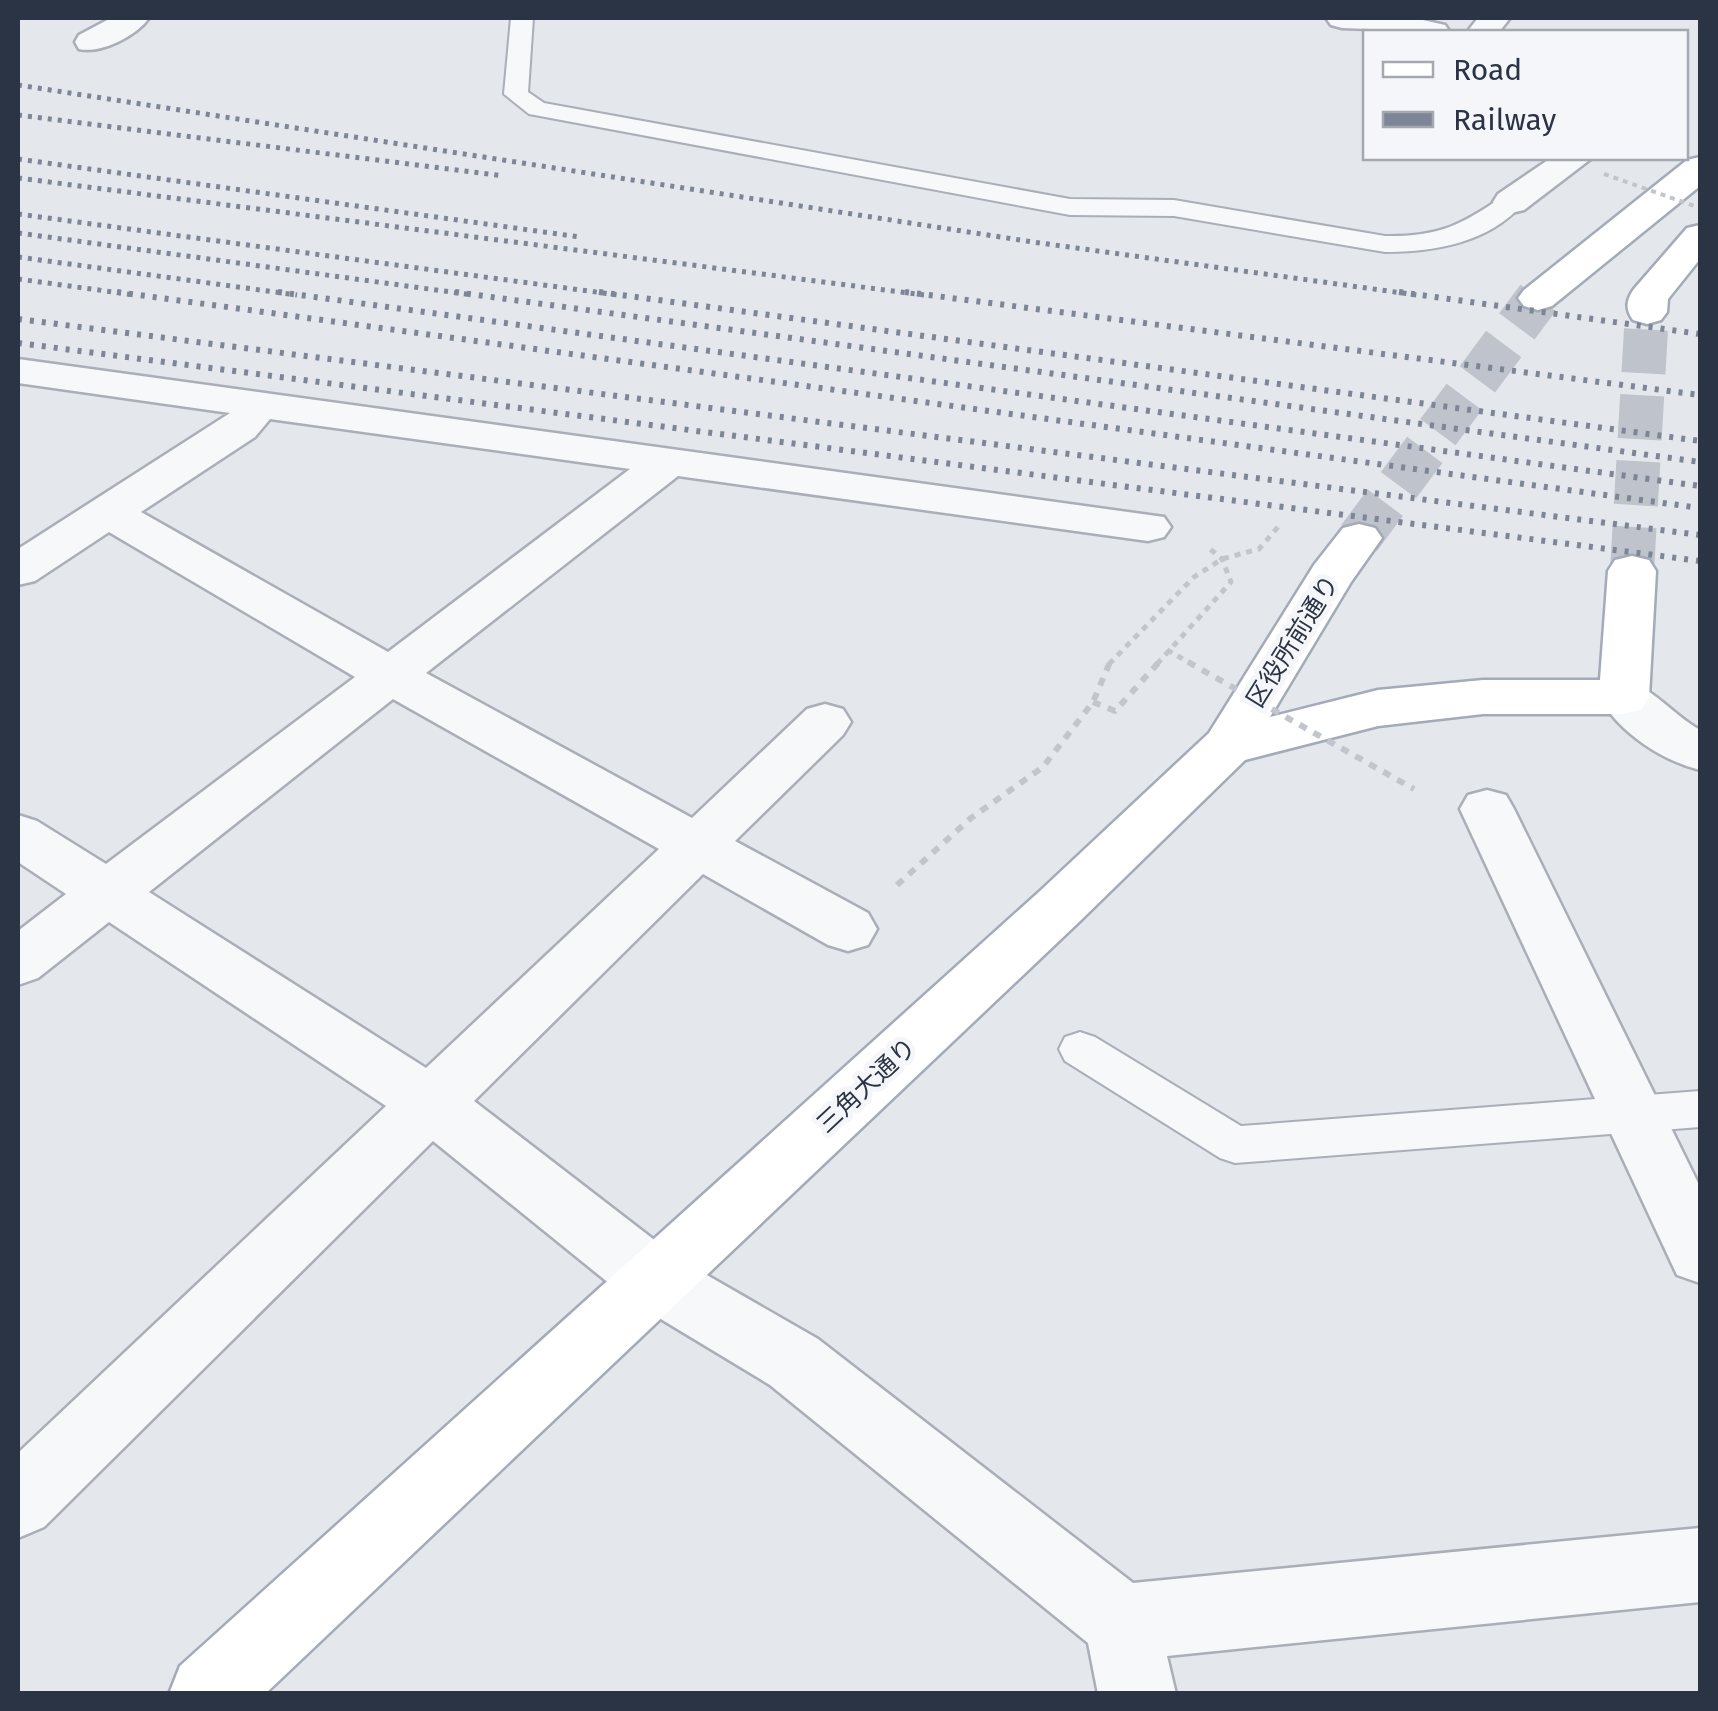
<svg xmlns="http://www.w3.org/2000/svg" width="1718" height="1711" font-family="'Fira Sans','Noto Sans JP',sans-serif">
  <style>
    .lines { fill: none; stroke-linecap: round; stroke-linejoin: round }
    .primary-tunnel { stroke: #bfc3cb; stroke-width: 44; stroke-dasharray: 44 22; stroke-linecap: butt }
    .service-casing { stroke: #a9aeb7; stroke-width: 4 }
    .minor-casing { stroke: #a9aeb7; stroke-width: 5 }
    .tertiary-casing { stroke: #a9aeb7; stroke-width: 5 }
    .primary-casing { stroke: #a3abb8; stroke-width: 5 }
    .path-far1 { stroke: #c2c5cb; stroke-width: 5; stroke-dasharray: 6 6; stroke-linecap: butt }
    .path { stroke: #c2c5cb; stroke-width: 6; stroke-dasharray: 8 8; stroke-linecap: butt }
    .service { fill: #f7f8fa; fill-rule: evenodd }
    .minor { fill: #f7f8fa; fill-rule: evenodd }
    .tertiary { fill: #f7f8fa; fill-rule: evenodd }
    .primary { fill: #fff; fill-rule: evenodd }
    .rail-far1 { stroke: #7d8696; stroke-width: 5; stroke-dasharray: 4 6; stroke-linecap: butt }
    .rail { stroke: #7d8696; stroke-width: 6; stroke-dasharray: 4 8; stroke-linecap: butt }
    .path-bridge-far2 { stroke: #c2c5cb; stroke-width: 4; stroke-dasharray: 5 5; stroke-linecap: butt }
    .path-bridge-far1 { stroke: #c2c5cb; stroke-width: 5; stroke-dasharray: 6 6; stroke-linecap: butt }
    .path-bridge { stroke: #c2c5cb; stroke-width: 6; stroke-dasharray: 8 8; stroke-linecap: butt }
    .labels { text-anchor: middle; stroke-width: 10; stroke-linejoin: round; paint-order: stroke }
    .street-label { font-size: 25px; fill: #2b3445; stroke: #f4f6f9 }
  </style>
  <rect width="100%" height="100%" fill="#e4e7ec"/>
  <g class="lines">
    <!-- primary-tunnel -->
    <g class="primary-tunnel">
      <polyline points="1359,538 1538,298"/>
      <polyline points="1632,571 1647,312"/>
    </g>
    <!-- service casing -->
    <g class="service-casing">
      <g id="service">
        <path d="M511,18H533L528,92L544,103L1070,199L1174,200L1385,236C1437,237 1460,226 1502,197L1511,194L1524,202C1491,243 1433,252 1385,252L1174,216L1070,215L529,114L504,94Z"/>
        <polygon points="1080,1032 1095,1037 1241,1126 1700,1091 1700,1127 1235,1163 1220,1158 1065,1061 1059,1049 1065,1037"/>
      </g>
    </g>
    <!-- minor casing -->
    <g class="minor-casing">
      <g id="minor">
        <path d="M111,18H149C136,36 101,54 79,49L75,42L79,35Z"/>
        <polygon points="1478,18 1510,18 1499,32 1467,32"/>
        <path d="M18,359L1164,517L1171,527L1164,537L1148,541L678,476L426,673L692,818L807,709L825,704L843,709L851,722L843,735L735,841L868,913L877,929L868,945L848,951L828,945L703,874L474,1101L679,1259L818,1339L1133,1583L1700,1528V1602L1167,1656L1176,1694H1098L1088,1643L770,1385L631,1301L433,1141L44,1527L18,1538V1453L386,1106L109,922L38,978L18,985V931L66,894L18,862V815L37,821L106,864L355,677L109,532L35,581L18,585V549L230,413L18,383ZM270,419L630,469L388,652L141,512L255,437ZM393,699L659,849L426,1068L149,892Z"/>
        <path d="M1624,680C1654,688 1673,715 1700,730V770C1661,760 1620,733 1599,697L1606,685Z"/>
        <polygon points="1487,790 1506,795 1514,809 1700,1187 1700,1283 1677,1275 1460,809 1468,795"/>
      </g>
    </g>
    <!-- tertiary casing -->
    <g class="tertiary-casing">
      <g id="tertiary">
        <polygon points="1326,18 1414,18 1445,25 1450,32 1342,28 1331,25"/>
        <polygon points="1551,158 1592,158 1524,210 1511,213 1498,210 1493,202 1498,194"/>
      </g>
    </g>
    <!-- primary casing -->
    <g class="primary-casing">
      <g id="primary">
        <polygon points="1700,157 1700,186 1552,306 1538,310 1524,306 1518,298 1524,290 1687,160"/>
        <path d="M1700,225V259L1668,299L1667,312L1661,320L1647,324L1633,320C1625,309 1626,300 1634,289L1687,228Z"/>
        <polygon points="1359,524 1375,528 1382,538 1351,582 1270,717 1378,690 1483,680 1600,680 1608,571 1615,560 1632,556 1649,560 1656,571 1649,697 1642,709 1624,714 1483,714 1378,726 1245,760 1080,921 265,1694 169,1694 180,1666 1040,891 1209,733 1314,565 1343,528"/>
      </g>
    </g>
    <!-- path-far1 -->
    <g class="path-far1">
      <polyline points="1109,664 1194,577 1222,559 1259,549 1278,527"/>
      <polyline points="1157,664 1231,582 1222,559 1210,549"/>
    </g>
    <!-- path -->
    <g class="path">
      <polyline points="1093,702 1115,711 1159,662"/>
      <polyline points="897,885 971,818 1043,767 1093,702 1110,662"/>
    </g>
    <!-- service -->
    <use href="#service" class="service"/>
    <!-- minor -->
    <use href="#minor" class="minor"/>
    <!-- tertiary -->
    <use href="#tertiary" class="tertiary"/>
    <!-- primary -->
    <use href="#primary" class="primary"/>
    <!-- rail-far1 -->
    <g class="rail-far1">
      <polyline points="18,85 1033,242 1417,295"/>
      <polyline points="18,115 504,176"/>
      <polyline points="18,159 580,237"/>
      <polyline points="18,178 924,295"/>
      <polyline points="18,214 618,295"/>
      <polyline points="18,233 473,295"/>
      <polyline points="18,257 297,295"/>
      <polyline points="18,279 135,295"/>
    </g>
    <!-- rail -->
    <g class="rail">
      <polyline points="117,292 1700,508"/>
      <polyline points="278,292 1700,486"/>
      <polyline points="455,292 1700,462"/>
      <polyline points="599,292 1700,441"/>
      <polyline points="905,292 1700,395"/>
      <polyline points="1399,292 1700,334"/>
      <polyline points="18,319 1700,535"/>
      <polyline points="18,343 1700,561"/>
    </g>
    <!-- path-bridge-far2 -->
    <polyline class="path-bridge-far2" points="1604,174 1700,208"/>
    <!-- path-bridge-far1 -->
    <polyline class="path-bridge-far1" points="1167,650 1192,664"/>
    <!-- path-bridge -->
    <polyline class="path-bridge" points="1188,662 1414,789"/>
  </g>
  <g class="labels">
    <!-- street labels -->
    <g class="street-label">
      <text transform="translate(1292 641) rotate(-58)" y="9">区役所前通り</text>
      <text transform="translate(866 1085) rotate(-43)" y="9">三角大通り</text>
    </g>
  </g>
  <!-- border -->
  <rect width="1718" height="1711" fill="none" stroke="#2b3445" stroke-width="40"/>
  <!-- legend -->
  <rect x="1363" y="30" width="325" height="130" fill="#f4f6f9" stroke="#a4a8b1" stroke-width="2.5"/>
  <rect x="1383" y="62" width="50" height="15" fill="#ffffff" stroke="#a4a8b1" stroke-width="2.5"/>
  <text x="1453" y="80" font-size="30" fill="#2b3445">Road</text>
  <rect x="1383" y="112" width="50" height="15" fill="#7d8696" stroke="#a4a8b1" stroke-width="2.5"/>
  <text x="1453" y="130" font-size="30" fill="#2b3445">Railway</text>
</svg>
